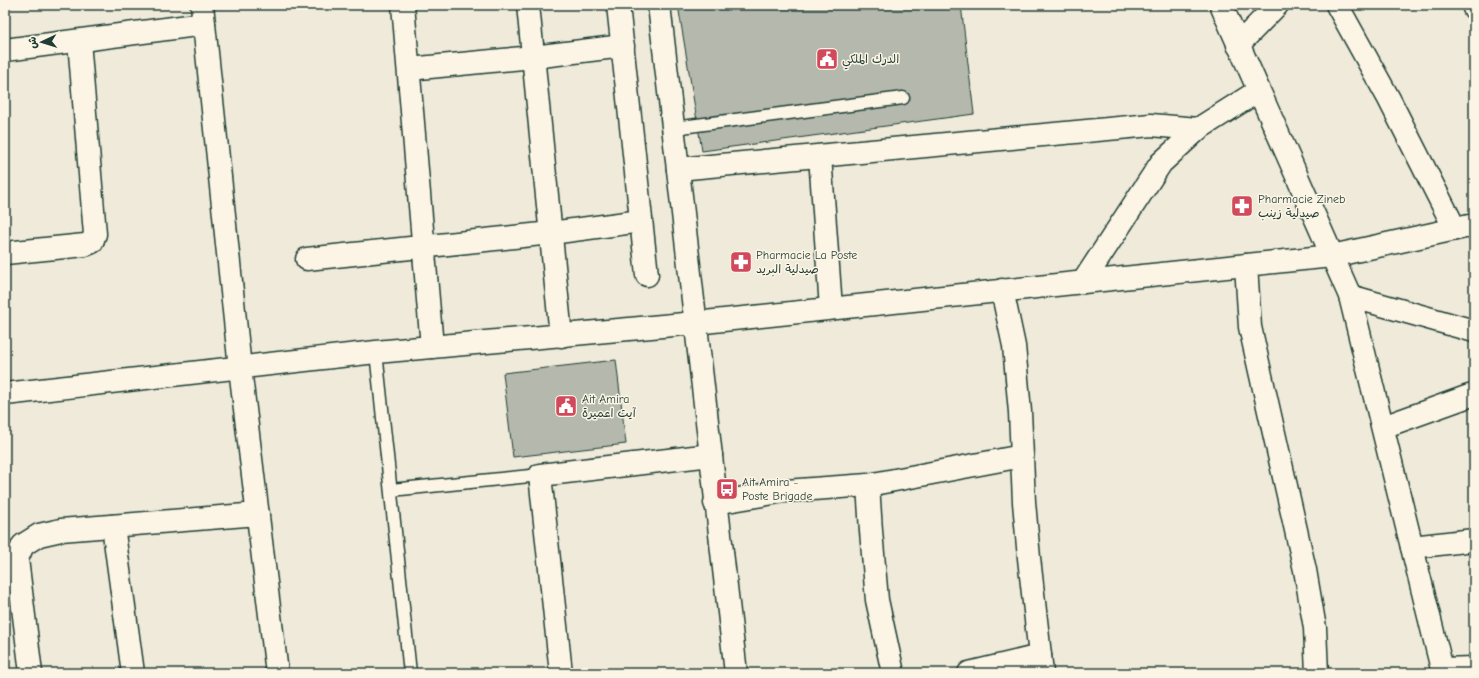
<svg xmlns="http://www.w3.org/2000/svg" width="1479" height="678" font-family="'Comic Neue','Playpen Sans Arabic',sans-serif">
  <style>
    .building { fill: #b5b9ad; stroke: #1f3d34 }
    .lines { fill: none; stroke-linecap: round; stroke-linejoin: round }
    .lane-casing { stroke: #1f3d34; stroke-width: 15 }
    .street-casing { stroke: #1f3d34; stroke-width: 25 }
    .secondary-casing { stroke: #1f3d34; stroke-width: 25 }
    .lane { stroke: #fcf5e5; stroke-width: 12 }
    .street { stroke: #fcf5e5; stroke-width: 22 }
    .secondary { stroke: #fcf5e5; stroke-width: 22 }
    .labels { text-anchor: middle; stroke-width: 3; stroke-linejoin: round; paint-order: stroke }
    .poi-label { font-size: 12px; fill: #1f3d34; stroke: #fcf5e5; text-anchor: start }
  </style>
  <rect width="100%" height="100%" fill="#efeada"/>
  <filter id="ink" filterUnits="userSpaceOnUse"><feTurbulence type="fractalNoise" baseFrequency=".025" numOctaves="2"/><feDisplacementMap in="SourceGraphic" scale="8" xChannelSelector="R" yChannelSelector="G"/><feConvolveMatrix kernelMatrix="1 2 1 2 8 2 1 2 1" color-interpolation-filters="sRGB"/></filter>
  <g filter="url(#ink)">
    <!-- building -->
    <g class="building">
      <polygon points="678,5 961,5 974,114 702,151"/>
      <polygon points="616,360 626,444 513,457 503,373"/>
    </g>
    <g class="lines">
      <!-- lane casing -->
      <g class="lane-casing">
        <g id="lane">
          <polyline points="674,128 903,98"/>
          <polyline points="376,352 410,673"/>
          <polyline points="391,490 540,475"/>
        </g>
      </g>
      <!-- street casing -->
      <g class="street-casing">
        <g id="street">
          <polyline points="202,5 240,368 277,673"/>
          <polyline points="403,5 432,347"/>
          <polyline points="528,5 561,336"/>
          <polyline points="618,5 647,275"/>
          <polyline points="1221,5 1350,296 1443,673"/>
          <polyline points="1337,5 1389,99 1455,229"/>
          <polyline points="1473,5 1474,8"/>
          <polyline points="1238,45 1277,5"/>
          <polyline points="5,50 204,24"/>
          <polyline points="409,69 533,57 623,46"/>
          <polyline points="820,156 831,308"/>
          <polyline points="678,169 1151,125 1198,129"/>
          <polyline points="5,253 85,245 92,242 95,234 79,41"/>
          <polyline points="307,259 551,233 641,221"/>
          <polyline points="1246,265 1250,327 1305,570 1315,628 1317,673"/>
          <polyline points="1083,282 1161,163 1198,129 1258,91"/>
          <polyline points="1002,290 1014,346 1020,412 1024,502 1029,558 1042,673"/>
          <polyline points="1350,296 1474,331"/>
          <polyline points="5,394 376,352 695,323 1332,256 1474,225"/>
          <polyline points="1383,427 1469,396 1474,395"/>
          <polyline points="868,485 871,531 877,600 893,673"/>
          <polyline points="715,503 785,491 868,485 1022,456"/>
          <polyline points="113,526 133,673"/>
          <polyline points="1412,547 1474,540"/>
          <polyline points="1442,669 1474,668"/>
          <polyline points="31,673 17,559 23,545 39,535 61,530 258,514"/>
          <polyline points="561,673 540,475 711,455"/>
          <polyline points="969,673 1040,656"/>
        </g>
      </g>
      <!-- secondary casing -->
      <g class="secondary-casing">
        <polyline id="secondary" points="659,5 736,673"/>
      </g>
      <!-- lane -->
      <use href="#lane" class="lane"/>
      <!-- street -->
      <use href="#street" class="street"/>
      <!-- secondary -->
      <use href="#secondary" class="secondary"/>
    </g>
  </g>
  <!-- icons -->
  <defs>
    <g id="civic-square" transform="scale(1.15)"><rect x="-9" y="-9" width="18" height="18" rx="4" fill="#d1495b" stroke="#fcf5e5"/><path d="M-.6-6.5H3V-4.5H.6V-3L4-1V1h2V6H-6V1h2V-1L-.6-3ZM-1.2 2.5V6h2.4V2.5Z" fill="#fff"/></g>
    <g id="pharmacy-square" transform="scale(1.15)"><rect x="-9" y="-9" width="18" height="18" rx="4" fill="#d1495b" stroke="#fcf5e5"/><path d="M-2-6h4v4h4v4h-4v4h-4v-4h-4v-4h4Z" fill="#fff"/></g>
    <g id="bus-square" transform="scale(1.15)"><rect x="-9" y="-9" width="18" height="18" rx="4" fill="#d1495b" stroke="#fcf5e5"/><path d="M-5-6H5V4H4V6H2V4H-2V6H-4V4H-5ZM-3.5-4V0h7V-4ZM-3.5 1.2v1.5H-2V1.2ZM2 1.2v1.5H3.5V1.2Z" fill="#fff"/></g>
  </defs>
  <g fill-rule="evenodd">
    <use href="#civic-square" x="827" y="59"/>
    <use href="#pharmacy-square" x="1242" y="206"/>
    <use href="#pharmacy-square" x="741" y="262"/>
    <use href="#civic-square" x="566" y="406"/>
    <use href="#bus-square" x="727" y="489"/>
  </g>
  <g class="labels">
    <!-- poi labels -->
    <g class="poi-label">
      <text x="842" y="63">الدرك الملكي</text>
      <text x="1258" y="203">Pharmacie Zineb<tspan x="1258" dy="14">صيدلية زينب</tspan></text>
      <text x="756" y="259">Pharmacie La Poste<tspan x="756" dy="14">صيدلية البريد</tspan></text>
      <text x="582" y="403">Ait Amira<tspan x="582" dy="14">آيت اعميرة</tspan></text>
      <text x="742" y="486">Ait Amira -<tspan x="742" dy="14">Poste Brigade</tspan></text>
    </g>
  </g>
  <!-- margin -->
  <rect width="1479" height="678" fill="none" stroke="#fcf5e5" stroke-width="20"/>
  <rect x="10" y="10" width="1459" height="658" fill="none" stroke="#1f3d34" stroke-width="1.5" filter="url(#ink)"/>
  <!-- north arrow -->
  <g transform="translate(42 42) rotate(266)" stroke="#fcf5e5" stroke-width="3" paint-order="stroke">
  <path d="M0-3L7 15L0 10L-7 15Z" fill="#1f3d34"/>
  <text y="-6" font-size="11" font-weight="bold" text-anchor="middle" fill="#1f3d34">ش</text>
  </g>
</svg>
